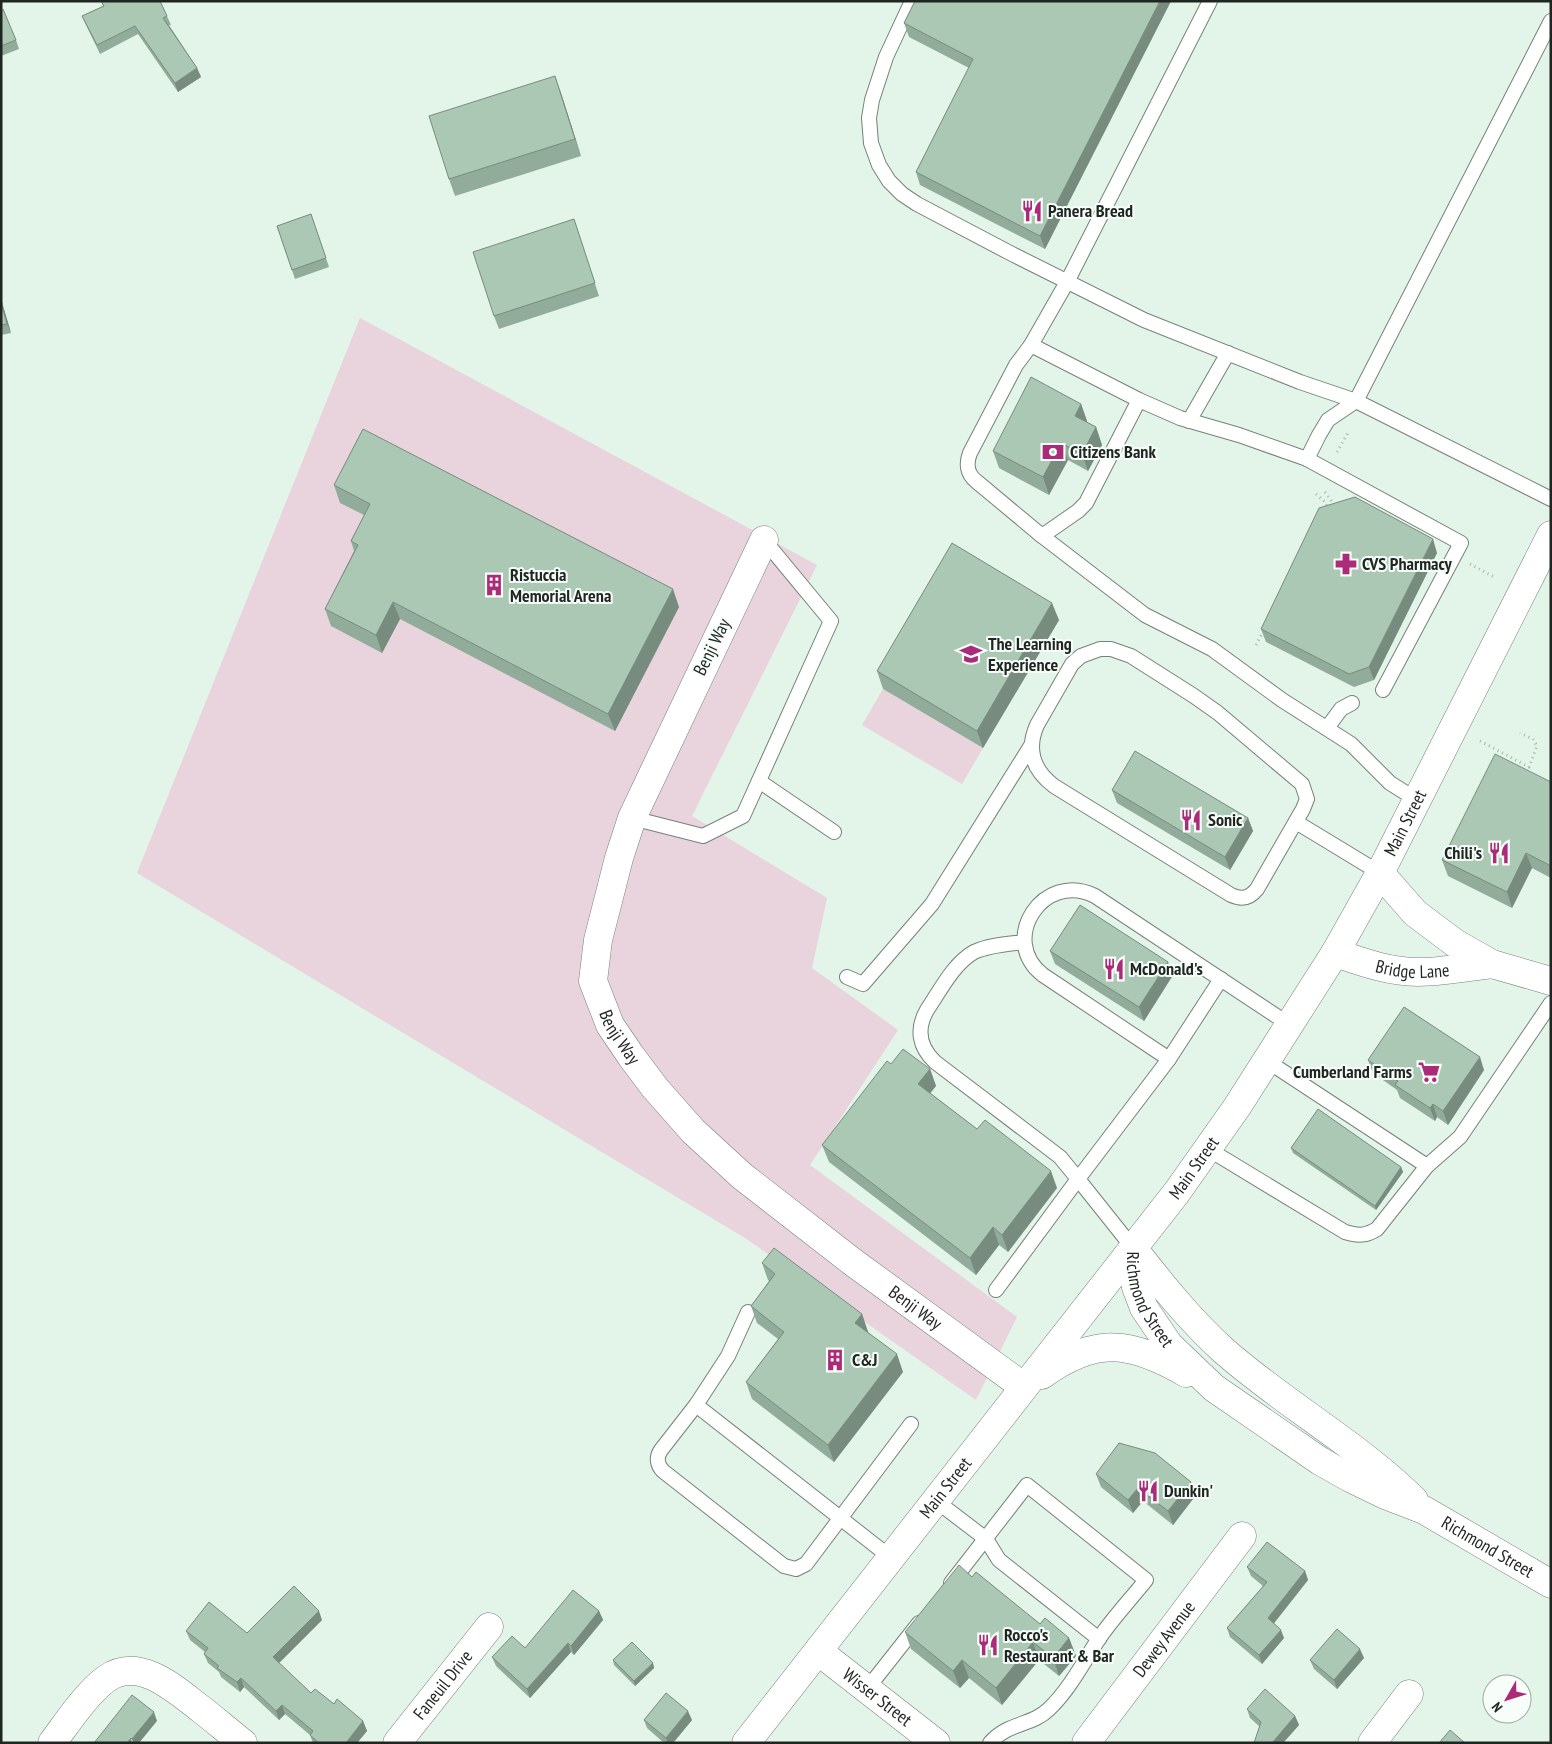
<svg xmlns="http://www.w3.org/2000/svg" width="1552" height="1744" font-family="'PT Sans Narrow',sans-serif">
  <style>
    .green { fill: #e9d3dd }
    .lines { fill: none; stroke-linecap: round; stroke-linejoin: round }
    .lane-casing { stroke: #748379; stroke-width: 16 }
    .street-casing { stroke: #748379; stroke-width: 29 }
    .secondary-casing { stroke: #748379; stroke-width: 29 }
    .path { stroke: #a8b6ac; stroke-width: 3; stroke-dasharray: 1 4; stroke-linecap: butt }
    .lane { stroke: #fff; stroke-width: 14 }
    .street { stroke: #fff; stroke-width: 28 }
    .secondary { stroke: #fff; stroke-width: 28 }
    .wall { fill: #92ac9b }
    .shaded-wall { fill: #778c7e }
    .building { fill: #aac8b4; stroke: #778c7e }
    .labels { text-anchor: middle; stroke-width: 4; stroke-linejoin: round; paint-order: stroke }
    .poi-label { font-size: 18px; font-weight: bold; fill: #1f2521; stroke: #f7fef9; text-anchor: start }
    .street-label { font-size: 18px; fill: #1f2521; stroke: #f7fef9 }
  </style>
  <rect width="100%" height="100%" fill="#e3f4e8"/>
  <!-- green -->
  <g class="green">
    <polygon points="360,318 817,565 692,816 827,898 812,968 898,1030 810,1165 1017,1317 976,1400 745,1238 137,873"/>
    <polygon points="883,689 983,748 962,784 862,725"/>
  </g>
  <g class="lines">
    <!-- lane casing -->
    <g class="lane-casing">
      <g id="lane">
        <polyline points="912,1 886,57 872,100 869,118 871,143 879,165 889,181 902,194 917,204 1012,254 1144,320 1300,382 1356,401 1328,420 1319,435 1307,459"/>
        <path d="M1210,1L1067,282L1031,345L1016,365L970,453C966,463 967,474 976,481L1042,536L1145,615L1212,649L1282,700L1351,744L1390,783L1417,800"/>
        <polyline points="1551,21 1356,401 1551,499"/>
        <polyline points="1031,345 1139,400 1180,418 1239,435 1307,459 1461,543 1383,690"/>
        <polyline points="1189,421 1228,353"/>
        <polyline points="1042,536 1078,511 1086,503 1139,400"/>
        <path d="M1100,649H1111L1131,656L1194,696L1218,713L1302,784L1307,799L1303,809L1257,889C1250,898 1242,900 1231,895L1054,786C1033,770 1026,750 1037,725L1072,664L1081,656Z"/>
        <polyline points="1327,728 1341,709 1352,703"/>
        <polyline points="759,781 834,832"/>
        <polyline points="632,818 703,836 743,816 831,621 764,540"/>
        <polyline points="1296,822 1380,873"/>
        <polyline points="847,977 863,984 932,904 1032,744"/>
        <path d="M1169,1059L1043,975C998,940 1043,870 1095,896L1290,1025"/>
        <polyline points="1267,1061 1427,1166"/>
        <path d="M1208,1149L1345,1232C1358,1236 1366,1236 1377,1229L1427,1166L1460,1137L1551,1003"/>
        <polyline points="1133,1248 1078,1179 1169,1059 1221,979"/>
        <path d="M996,1290L1078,1179L1060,1157L935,1062C919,1047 916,1029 927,1010C940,991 953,964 974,952C989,945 1008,944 1024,942"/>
        <polyline points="696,1405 728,1356 748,1312"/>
        <polyline points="935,1500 986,1539 999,1560 1099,1639"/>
        <path d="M890,1557L696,1405L661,1450C656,1457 657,1465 663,1471L784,1566L796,1569L806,1564L911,1424"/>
        <path d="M951,1583L1027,1485L1146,1580C1130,1600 1112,1619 1098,1640C1083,1663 1069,1690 1049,1709C1032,1726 1008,1722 990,1743"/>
        <polyline points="867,1689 919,1623"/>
      </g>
    </g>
    <!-- street casing -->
    <g class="street-casing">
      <g id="street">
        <path id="s1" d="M764,540L632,818L619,858L598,940L593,981L610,1025L631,1056L655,1088L693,1131L742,1176L854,1263L1024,1387"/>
        <polyline points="1380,873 1415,913 1455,943 1492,964 1551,981"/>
        <path id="s2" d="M1335,953C1362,962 1389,972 1418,972C1443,972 1468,967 1492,964"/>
        <path id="s3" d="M818,1651L936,1743"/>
        <path d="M52,1743C67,1723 86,1694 106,1679C139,1655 176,1690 201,1709C215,1720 229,1732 243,1743"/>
        <path id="s4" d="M397,1743L489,1627"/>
        <path id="s5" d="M1086,1743L1242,1536"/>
        <polyline points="1372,1743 1409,1694"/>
      </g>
    </g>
    <!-- secondary casing -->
    <g class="secondary-casing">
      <g id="secondary">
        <path id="s6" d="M1133,1248V1267L1136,1287L1144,1308L1169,1345L1214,1388L1320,1461L1350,1478L1385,1495L1424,1510L1551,1584"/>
        <path d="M1133,1248C1161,1284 1189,1319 1223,1350C1284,1404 1356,1443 1414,1500"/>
        <path d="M1042,1375C1096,1336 1130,1341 1186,1373"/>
        <path id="s7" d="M746,1743L1177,1192L1237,1107L1335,953L1380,873L1551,535"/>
      </g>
    </g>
    <!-- path -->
    <g class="path">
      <polyline points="1337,452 1349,431"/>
      <polyline points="1325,492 1336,507"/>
      <polyline points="1316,494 1326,503 1327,509"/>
      <polyline points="1470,564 1494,577"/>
      <polyline points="1256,645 1264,630"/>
      <polyline points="1480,741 1529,767 1537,746 1533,739 1520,733"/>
    </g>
    <!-- lane -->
    <use href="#lane" class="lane"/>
    <!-- street -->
    <use href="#street" class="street"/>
    <!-- secondary -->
    <use href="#secondary" class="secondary"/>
  </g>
  <!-- wall -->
  <g class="wall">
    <polygon points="101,1 167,16 171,25 169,25 197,68 201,77 178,92 138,34 100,54 86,25 82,16 103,6"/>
    <polygon points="915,1 1171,1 1045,249 920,185 916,172 969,68 909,37 904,23"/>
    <polygon points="1,10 16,40 19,49 1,56"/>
    <polygon points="561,93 581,156 455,196 449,179"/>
    <polygon points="311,214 329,267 295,279 277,226"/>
    <polygon points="574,219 599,296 499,329 494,316"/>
    <polygon points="1,299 11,333 1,335"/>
    <polygon points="1081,404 1087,421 1087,422 1096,427 1102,445 1088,471 1068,460 1049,495 999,468 993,451"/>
    <polygon points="334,485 679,607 615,731 400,619 382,653 331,626 325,609 354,551 351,541 364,515 340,503"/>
    <polygon points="1437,553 1374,680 1354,687 1266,642 1261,629"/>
    <polygon points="1059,620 983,748 883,689 877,671"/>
    <polygon points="1551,782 1551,878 1532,868 1512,908 1448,876 1442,860"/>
    <polygon points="1112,790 1248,818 1253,831 1230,870 1117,803"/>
    <polygon points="1050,951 1173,975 1144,1021 1055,964"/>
    <polygon points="1368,1060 1484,1070 1448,1125 1437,1117 1435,1121 1400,1098 1397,1090 1373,1073"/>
    <polygon points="891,1064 930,1069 936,1086 930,1093 977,1129 1057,1188 1008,1252 999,1245 976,1275 829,1162 822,1145"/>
    <polygon points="1291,1148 1401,1167 1403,1172 1376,1210 1293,1153"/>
    <polygon points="762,1263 862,1314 868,1332 903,1372 834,1462 752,1399 746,1382 778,1339 757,1323 751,1306 769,1281 768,1280"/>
    <polygon points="1096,1474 1196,1495 1173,1525 1143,1501 1133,1513 1101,1487"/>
    <polygon points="1247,1567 1305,1571 1308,1580 1274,1623 1284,1638 1262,1664 1230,1637 1227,1628 1263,1586 1251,1576"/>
    <polygon points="972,1577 1040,1624 1069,1638 1076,1656 1059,1676 1039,1660 1002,1705 969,1678 960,1688 911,1649 905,1632"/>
    <polygon points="599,1611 603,1620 574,1655 571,1652 530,1698 496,1666 492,1657 525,1648"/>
    <polygon points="322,1620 279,1663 311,1693 334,1704 363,1721 367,1731 357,1743 313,1743 310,1735 285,1714 279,1720 244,1687 240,1692 221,1677 219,1672 208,1663 204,1654 205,1652 190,1640 186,1631 247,1633"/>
    <polygon points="1364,1658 1337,1689 1314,1669 1310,1660"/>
    <polygon points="613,1660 653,1663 654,1668 635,1686 614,1665"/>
    <polygon points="1247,1709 1295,1716 1299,1725 1283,1743 1254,1743 1260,1727 1250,1718"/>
    <polygon points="644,1720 692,1720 673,1743 664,1743 647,1728"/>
  </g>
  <!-- shaded-wall -->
  <g class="shaded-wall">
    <polygon points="1160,1 1171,1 1045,249 1040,236"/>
    <polygon points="197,68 201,77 178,92 175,83"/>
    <polygon points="555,76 561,93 581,156 575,139"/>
    <polygon points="1,299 11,333 7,324"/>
    <polygon points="1081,404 1087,421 1081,433 1075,416"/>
    <polygon points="1096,427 1102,445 1088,471 1082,454"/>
    <polygon points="1061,443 1068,460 1049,495 1043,477"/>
    <polygon points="1433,539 1437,553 1374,680 1369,667"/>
    <polygon points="673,589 679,607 615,731 608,714"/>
    <polygon points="393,602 400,619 382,653 376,635"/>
    <polygon points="1052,603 1059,620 983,748 977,731"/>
    <polygon points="1248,818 1253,831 1230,870 1225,857"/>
    <polygon points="1526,853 1532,868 1512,908 1507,892"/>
    <polygon points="1168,962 1173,975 1144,1021 1139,1007"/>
    <polygon points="1480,1057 1484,1070 1448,1125 1443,1111"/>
    <polygon points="930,1069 936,1086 924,1101 918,1084"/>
    <polygon points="1433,1104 1437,1117 1435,1121 1430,1108"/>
    <polygon points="1401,1167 1403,1172 1376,1210 1375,1206"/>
    <polygon points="1051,1171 1057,1188 1008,1252 1002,1235"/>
    <polygon points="993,1227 999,1245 976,1275 970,1258"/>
    <polygon points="862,1314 868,1332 862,1340 855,1323"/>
    <polygon points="897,1354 903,1372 834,1462 828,1445"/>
    <polygon points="1191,1482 1196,1495 1173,1525 1168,1511"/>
    <polygon points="1138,1488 1143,1501 1133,1513 1128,1500"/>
    <polygon points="1305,1571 1308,1580 1271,1627 1268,1618"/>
    <polygon points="319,1611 322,1620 276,1666 273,1657"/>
    <polygon points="599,1611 603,1620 574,1655 571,1646"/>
    <polygon points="1281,1630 1284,1638 1262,1664 1259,1655"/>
    <polygon points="1069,1638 1076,1656 1059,1676 1053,1658"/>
    <polygon points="1033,1642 1039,1660 1002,1705 996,1688"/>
    <polygon points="568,1643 571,1652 530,1698 527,1689"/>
    <polygon points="1360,1649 1364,1658 1337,1689 1334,1680"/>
    <polygon points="962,1660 969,1678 960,1688 953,1671"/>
    <polygon points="653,1663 654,1668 635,1686 634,1681"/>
    <polygon points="241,1678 244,1687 240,1692 237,1682"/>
    <polygon points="282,1705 285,1714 279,1720 276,1711"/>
    <polygon points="688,1711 692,1720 673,1743 668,1743 666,1738"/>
    <polygon points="154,1712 157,1721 139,1743 133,1743 132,1739"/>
    <polygon points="1295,1716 1299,1725 1283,1743 1272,1743"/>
    <polygon points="363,1721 367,1731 357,1743 346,1743"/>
    <polygon points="131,1738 132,1743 127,1743"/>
  </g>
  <!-- building -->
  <g class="building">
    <polygon points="101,1 160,1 167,16 163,18 197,68 175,83 135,26 97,45 82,16 104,6"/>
    <polygon points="915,1 1160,1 1040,236 916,172 973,59 904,23"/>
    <polygon points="3,9 16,40 1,46 1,10"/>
    <polygon points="555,76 575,139 449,179 429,116"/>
    <polygon points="311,214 326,258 292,270 277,226"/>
    <polygon points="574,219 595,283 494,316 473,252"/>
    <polygon points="1,302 7,324 1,325"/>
    <polygon points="1031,377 1081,404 1075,416 1096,427 1082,454 1061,443 1043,477 993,451"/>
    <polygon points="363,429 673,589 608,714 393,602 376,635 325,609 358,545 351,541 370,504 334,485"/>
    <polygon points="1355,497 1433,539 1369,667 1349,674 1261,629 1319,508"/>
    <polygon points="952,543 1052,603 977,731 877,671"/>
    <polygon points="1135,751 1248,818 1225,857 1112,790"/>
    <polygon points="1495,754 1551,782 1551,866 1526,853 1507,892 1442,860"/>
    <polygon points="1080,905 1168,962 1139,1007 1050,951"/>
    <polygon points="1404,1007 1480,1057 1443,1111 1433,1104 1430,1108 1395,1085 1398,1081 1368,1060"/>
    <polygon points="903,1049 930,1069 918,1084 977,1129 985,1120 1051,1171 1002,1235 993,1227 970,1258 822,1145 887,1061 891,1064"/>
    <polygon points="1318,1109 1401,1167 1375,1206 1291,1148"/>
    <polygon points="774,1248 862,1314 855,1323 897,1354 828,1445 746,1382 784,1332 751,1306 775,1274 762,1263"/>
    <polygon points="1119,1443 1155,1453 1191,1482 1168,1511 1138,1488 1128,1500 1096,1474"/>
    <polygon points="1267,1542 1305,1571 1268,1618 1281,1630 1259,1655 1227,1628 1267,1582 1247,1567"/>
    <polygon points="959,1565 972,1577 976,1572 1040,1624 1045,1618 1069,1638 1053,1658 1033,1642 996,1688 962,1660 953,1671 905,1632"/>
    <polygon points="294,1586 319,1611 273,1657 311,1693 315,1689 334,1704 337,1699 363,1721 346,1743 319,1743 310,1735 313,1731 282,1705 276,1711 241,1678 237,1682 217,1668 219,1666 204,1654 208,1648 186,1631 209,1602 247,1633"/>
    <polygon points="573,1590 599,1611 571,1646 568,1643 527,1689 492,1657 512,1636 525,1648"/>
    <polygon points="1337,1629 1360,1649 1334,1680 1310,1660"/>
    <polygon points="632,1642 653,1663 634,1681 613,1660"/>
    <polygon points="1265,1689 1295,1716 1272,1743 1254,1743 1261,1722 1247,1709"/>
    <polygon points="666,1693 688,1711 666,1738 644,1720"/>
    <polygon points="132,1695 154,1712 132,1739 131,1738 127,1743 94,1743"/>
    <polygon points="1450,1730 1465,1743 1439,1743"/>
  </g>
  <!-- icons -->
  <defs>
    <g id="restaurant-bare" transform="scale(1.725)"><path d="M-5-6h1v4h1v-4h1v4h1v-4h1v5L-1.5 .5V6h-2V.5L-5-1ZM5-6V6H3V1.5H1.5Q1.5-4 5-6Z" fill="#ac2b79" stroke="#f7fef9" stroke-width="2.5" paint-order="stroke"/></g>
    <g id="bank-bare" transform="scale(1.725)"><path d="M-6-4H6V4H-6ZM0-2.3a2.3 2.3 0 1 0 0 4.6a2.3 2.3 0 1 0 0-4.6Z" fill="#ac2b79" stroke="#f7fef9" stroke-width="2.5" paint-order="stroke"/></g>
    <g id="pharmacy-bare" transform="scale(1.725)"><path d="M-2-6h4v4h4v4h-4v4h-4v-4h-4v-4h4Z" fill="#ac2b79" stroke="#f7fef9" stroke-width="2.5" paint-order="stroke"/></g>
    <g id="building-bare" transform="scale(1.725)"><path d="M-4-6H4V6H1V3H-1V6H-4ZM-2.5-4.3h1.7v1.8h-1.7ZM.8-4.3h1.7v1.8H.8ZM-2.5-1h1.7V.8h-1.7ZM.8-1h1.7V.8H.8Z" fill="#ac2b79" stroke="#f7fef9" stroke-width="2.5" paint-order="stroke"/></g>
    <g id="school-bare" transform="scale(1.725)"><path d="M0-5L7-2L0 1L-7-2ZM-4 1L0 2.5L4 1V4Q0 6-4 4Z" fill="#ac2b79" stroke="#f7fef9" stroke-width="2.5" paint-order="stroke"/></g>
    <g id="supermarket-bare" transform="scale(1.725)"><path d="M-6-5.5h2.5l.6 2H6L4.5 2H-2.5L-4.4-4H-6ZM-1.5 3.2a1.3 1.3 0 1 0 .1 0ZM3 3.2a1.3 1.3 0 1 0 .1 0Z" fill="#ac2b79" stroke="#f7fef9" stroke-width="2.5" paint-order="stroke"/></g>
  </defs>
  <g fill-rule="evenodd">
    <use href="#restaurant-bare" x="1032" y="211"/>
    <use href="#bank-bare" x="1053" y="452"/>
    <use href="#pharmacy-bare" x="1346" y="564"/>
    <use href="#building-bare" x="494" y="585"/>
    <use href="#school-bare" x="971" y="654"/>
    <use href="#restaurant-bare" x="1191" y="820"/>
    <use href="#restaurant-bare" x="1499" y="853"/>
    <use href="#restaurant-bare" x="1114" y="969"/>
    <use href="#supermarket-bare" x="1429" y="1072"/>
    <use href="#building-bare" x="835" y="1360"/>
    <use href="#restaurant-bare" x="1148" y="1491"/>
    <use href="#restaurant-bare" x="988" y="1645"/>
  </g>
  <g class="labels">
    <!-- poi labels -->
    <g class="poi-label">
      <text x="1048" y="217">Panera Bread</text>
      <text x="1070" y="458">Citizens Bank</text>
      <text x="1362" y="570">CVS Pharmacy</text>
      <text x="510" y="581">Ristuccia<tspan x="510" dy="21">Memorial Arena</tspan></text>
      <text x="988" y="650">The Learning<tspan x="988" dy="21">Experience</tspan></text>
      <text x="1208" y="826">Sonic</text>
      <text x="1482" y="859" text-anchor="end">Chili's</text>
      <text x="1130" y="975">McDonald's</text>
      <text x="1412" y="1078" text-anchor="end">Cumberland Farms</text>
      <text x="852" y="1366">C&amp;J</text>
      <text x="1164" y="1497">Dunkin'</text>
      <text x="1004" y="1641">Rocco's<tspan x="1004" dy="21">Restaurant &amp; Bar</tspan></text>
    </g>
    <!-- street labels -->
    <g class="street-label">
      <text transform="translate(712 647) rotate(-64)" y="6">Benji Way</text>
      <text dy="6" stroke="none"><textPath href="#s7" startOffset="1134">Main Street</textPath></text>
      <text dy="6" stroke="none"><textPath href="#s2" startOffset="80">Bridge Lane</textPath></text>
      <text dy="6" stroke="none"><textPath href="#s1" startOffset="538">Benji Way</textPath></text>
      <text dy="6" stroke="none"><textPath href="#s7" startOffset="729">Main Street</textPath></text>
      <text dy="6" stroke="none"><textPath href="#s6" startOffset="55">Richmond Street</textPath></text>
      <text dy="6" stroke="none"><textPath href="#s1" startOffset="942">Benji Way</textPath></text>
      <text dy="6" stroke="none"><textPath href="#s7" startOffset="324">Main Street</textPath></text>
      <text dy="6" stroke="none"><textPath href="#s6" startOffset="486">Richmond Street</textPath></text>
      <text dy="6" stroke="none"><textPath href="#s5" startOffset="130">Dewey Avenue</textPath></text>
      <text dy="6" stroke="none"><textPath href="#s4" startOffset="74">Faneuil Drive</textPath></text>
      <text dy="6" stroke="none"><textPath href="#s3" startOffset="75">Wisser Street</textPath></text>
    </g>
  </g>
  <!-- border -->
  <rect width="1552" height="1744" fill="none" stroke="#1f2521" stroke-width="5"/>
  <!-- north arrow -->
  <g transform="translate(1507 1699) rotate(231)"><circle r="24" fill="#f7fef9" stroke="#a1a7a3"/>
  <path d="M0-4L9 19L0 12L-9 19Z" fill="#ac2b79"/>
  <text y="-8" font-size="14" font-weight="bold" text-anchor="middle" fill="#1f2521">N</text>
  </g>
</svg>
